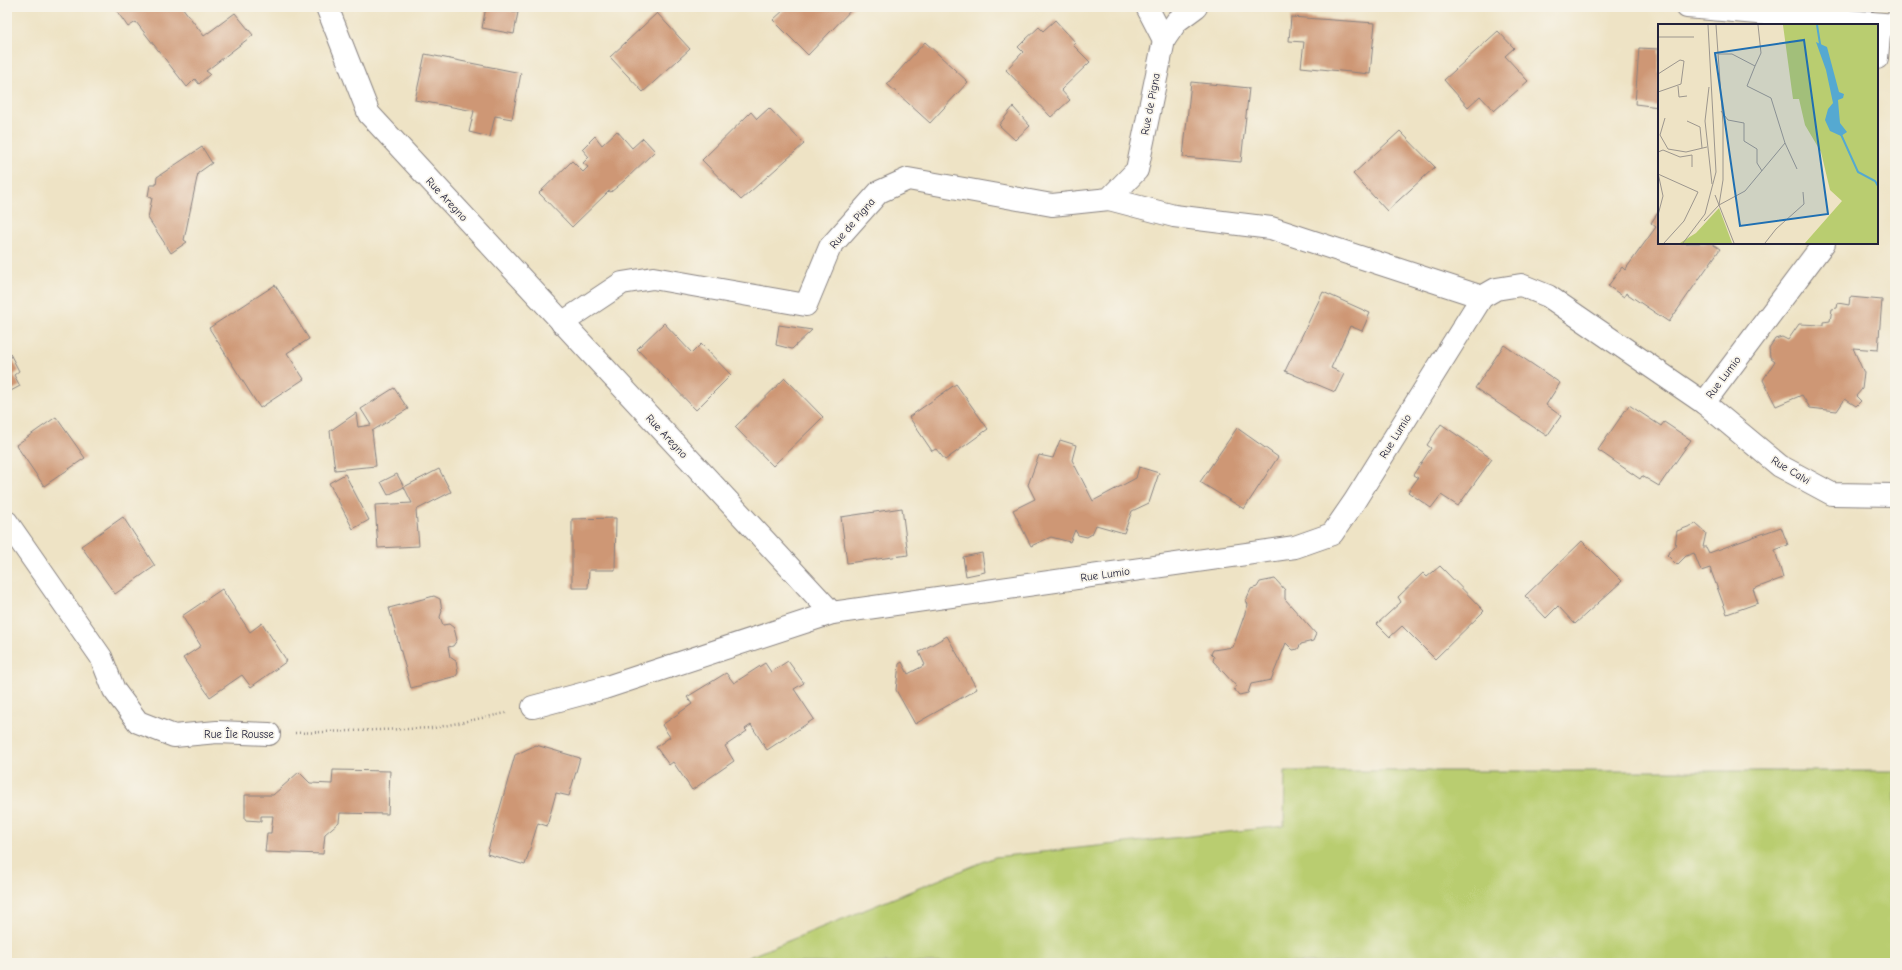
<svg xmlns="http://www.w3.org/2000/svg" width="1902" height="970" font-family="'Comic Neue',sans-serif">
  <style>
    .green { fill: #b9cd70; stroke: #6e7856 }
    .building { fill: #ce9775 }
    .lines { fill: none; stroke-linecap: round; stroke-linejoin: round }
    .minor-casing { stroke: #888280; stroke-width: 24 }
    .path { stroke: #888280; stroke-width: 2.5; stroke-dasharray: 1 3; stroke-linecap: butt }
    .minor { stroke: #fff; stroke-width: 22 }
    .labels { text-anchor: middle; stroke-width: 3.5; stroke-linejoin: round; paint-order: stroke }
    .street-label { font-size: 11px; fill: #22223b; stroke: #f7f3e8 }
    .inset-river { fill: none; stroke: #55a9d1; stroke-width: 2 }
    .inset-road { fill: none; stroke: #9c968e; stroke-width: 1 }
    .view { fill: #1f6fb2; fill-opacity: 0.15; stroke: #1f6fb2; stroke-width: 2 }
    .inset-edge { fill: none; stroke: #22223b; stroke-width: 2 }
  </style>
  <rect width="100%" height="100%" fill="#f7f3e8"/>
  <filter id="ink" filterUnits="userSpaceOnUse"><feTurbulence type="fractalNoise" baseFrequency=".025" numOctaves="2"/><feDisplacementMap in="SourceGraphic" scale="8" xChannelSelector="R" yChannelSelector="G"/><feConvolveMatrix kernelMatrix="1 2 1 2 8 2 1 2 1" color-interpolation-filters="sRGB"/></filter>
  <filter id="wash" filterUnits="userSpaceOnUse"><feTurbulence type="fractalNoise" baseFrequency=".012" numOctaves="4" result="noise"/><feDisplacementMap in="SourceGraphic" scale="16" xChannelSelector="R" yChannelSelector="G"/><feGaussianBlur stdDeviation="0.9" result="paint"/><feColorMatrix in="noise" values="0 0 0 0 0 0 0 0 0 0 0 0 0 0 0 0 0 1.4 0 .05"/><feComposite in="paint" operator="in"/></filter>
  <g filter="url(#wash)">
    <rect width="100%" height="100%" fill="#eee3c5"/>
    <!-- green -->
    <polygon class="green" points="1285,771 1895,771 1895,963 734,963 995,857 1284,826"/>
    <g id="blocks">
      <!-- building -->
      <g class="building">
        <polygon points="114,7 182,7 204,36 235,13 253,35 206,71 210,74 199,84 195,79 187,87 136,22 128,27"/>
        <polygon points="486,7 518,12 514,34 482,28"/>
        <polygon points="782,7 854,7 808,55 773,20 785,9"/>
        <polygon points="657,13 690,49 643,92 610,57"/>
        <polygon points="1291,17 1375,23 1370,74 1301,67 1304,42 1289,41"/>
        <polygon points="1055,20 1076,43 1073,45 1090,62 1061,90 1070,100 1051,117 1006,70 1023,52 1018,47 1025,40 1039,27 1043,31"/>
        <polygon points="1498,31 1514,48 1505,56 1528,81 1494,111 1480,96 1468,107 1444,80"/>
        <polygon points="925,42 968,82 930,123 887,84"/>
        <polygon points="1639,48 1659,49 1659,107 1635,104"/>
        <polygon points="425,54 521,73 512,119 495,116 490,137 469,132 474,111 415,100"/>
        <polygon points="1191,82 1249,88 1241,162 1183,157"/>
        <polygon points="1013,107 1030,126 1015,140 999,125"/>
        <polygon points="769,108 804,144 741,200 702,160 751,112 757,119"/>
        <polygon points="617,131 632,148 643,138 655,151 624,181 611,192 609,191 572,227 539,193 572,161 583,172 588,167 583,163 589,157 582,149 595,136 602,145"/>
        <polygon points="1400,131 1435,167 1387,211 1353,174"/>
        <polygon points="202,147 212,163 198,173 184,240 187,242 171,253 148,218 152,198 148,196 150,185 156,185 157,177"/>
        <polygon points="1659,211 1659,243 1711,243 1720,249 1669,322 1626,293 1624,297 1608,286 1622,267 1625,270 1656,227 1651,223"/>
        <polygon points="275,285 309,339 287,353 304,379 260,408 209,328"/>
        <polygon points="1323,292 1370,313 1362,331 1350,326 1331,368 1344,374 1335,392 1285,371"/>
        <polygon points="1850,297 1882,300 1878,350 1853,348 1864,373 1862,389 1856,396 1861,401 1856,406 1845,399 1837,411 1810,408 1802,395 1776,406 1763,380 1775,361 1770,357 1769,348 1775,339 1782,337 1788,340 1799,324 1823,325 1823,322 1830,321 1832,309 1837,308 1838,303 1849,305"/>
        <polygon points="664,323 692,353 701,344 731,375 696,410 637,349"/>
        <polygon points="779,325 812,330 792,349 776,345"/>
        <polygon points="1504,345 1560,383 1546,405 1561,416 1547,436 1475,388"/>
        <polygon points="7,348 19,371 14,375 20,386 7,393"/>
        <polygon points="785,378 823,417 773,466 735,427"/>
        <polygon points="956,384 988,429 945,460 936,449 932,451 909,417"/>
        <polygon points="394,388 408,409 372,431 376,466 335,470 330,431 356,413 358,427 371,425 361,409"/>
        <polygon points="1629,405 1661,426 1664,422 1691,440 1659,486 1642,476 1640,479 1598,450"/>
        <polygon points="56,417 85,458 44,486 16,445"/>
        <polygon points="1441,424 1492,459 1458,506 1441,495 1431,508 1408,492 1418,478 1413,475 1431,448 1427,445"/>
        <polygon points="1237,428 1278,457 1244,509 1200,482"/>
        <polygon points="1060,440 1076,445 1072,460 1093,501 1136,478 1139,467 1159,473 1149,503 1132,511 1124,533 1096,525 1092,534 1087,537 1078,535 1075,530 1070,542 1051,537 1031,546 1013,510 1035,499 1028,485 1039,455 1053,458"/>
        <polygon points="439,469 451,492 416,510 419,546 378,548 375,505 412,503 404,487"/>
        <polygon points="345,474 369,520 353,529 329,483"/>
        <polygon points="397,474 404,487 388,495 381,482"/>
        <polygon points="902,508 908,555 847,563 841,517"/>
        <polygon points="123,517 155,566 115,594 81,546"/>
        <polygon points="616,518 615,570 589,570 588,588 572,588 572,519"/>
        <polygon points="1696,524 1706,533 1703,547 1706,547 1709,553 1781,527 1788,545 1775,550 1783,578 1753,589 1758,603 1727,614 1710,568 1701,571 1694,553 1686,556 1677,565 1667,555 1675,546 1677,531"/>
        <polygon points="1582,541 1622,581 1575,624 1558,606 1546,618 1525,596"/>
        <polygon points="982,553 985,572 966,576 963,557"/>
        <polygon points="1440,566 1484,611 1435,659 1402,626 1390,637 1377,624 1401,602 1398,597 1423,573 1427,577"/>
        <polygon points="1275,579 1285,590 1285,599 1316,634 1313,641 1301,644 1298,649 1293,650 1286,643 1271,680 1251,684 1248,693 1239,695 1234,689 1236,686 1213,661 1214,657 1211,654 1213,650 1233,647 1248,605 1246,600 1251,589 1257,587 1260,582"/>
        <polygon points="222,589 250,632 262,623 287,661 251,687 242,675 210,697 183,658 201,646 182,616"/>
        <polygon points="434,596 440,599 442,611 440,617 443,625 449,624 454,628 457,640 453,646 448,647 450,657 456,661 458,673 456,676 411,688 389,608"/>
        <polygon points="947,636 977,689 915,724 896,690 899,664 902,662 908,674 925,665 919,652"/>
        <polygon points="788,661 804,683 794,689 814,719 767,750 751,725 745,729 747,731 725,746 734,761 692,790 673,762 669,765 656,747 670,737 662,725 692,704 687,697 726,673 734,683 765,663 771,672"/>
        <polygon points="536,745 580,758 569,796 556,793 547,826 538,823 525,865 487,854 515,755"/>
        <polygon points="333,770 390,771 388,814 340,813 339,822 325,834 323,854 265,852 267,833 271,833 273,816 261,816 261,821 245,820 245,795 273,795 299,772 310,783 332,784"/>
      </g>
    </g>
  </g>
  <g filter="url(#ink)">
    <use href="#blocks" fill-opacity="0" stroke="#888280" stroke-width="1"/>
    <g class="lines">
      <!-- minor casing -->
      <g class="minor-casing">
        <g id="minor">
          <polyline points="327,7 369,114 832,613"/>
          <polyline points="1147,7 1164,40"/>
          <polyline points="1687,7 1895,25"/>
          <polyline points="1877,58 1880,24"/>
          <polyline points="1109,199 1174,216 1271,228 1482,297"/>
          <polyline points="562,323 622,283 653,278 806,305 830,247 879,192 908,179 1052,205 1109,199 1137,170 1164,40 1177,21 1196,7"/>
          <polyline points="1704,403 1780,466 1832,494 1895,495"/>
          <polyline points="7,522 101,657 114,690 138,722 174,736 217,732 269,734"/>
          <polyline points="533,707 604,688 832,613 1295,547 1332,534 1354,502 1482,297 1496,289 1521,285 1548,296 1704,403 1824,243"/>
        </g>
      </g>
      <!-- path -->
      <polyline class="path" points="295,733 434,728 506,713"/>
      <!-- minor -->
      <use href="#minor" class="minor"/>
    </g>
  </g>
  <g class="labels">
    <!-- street labels -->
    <g class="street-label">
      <text transform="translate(1150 104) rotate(-79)" y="4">Rue de Pigna</text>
      <text transform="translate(447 199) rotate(47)" y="4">Rue Aregno</text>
      <text transform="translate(852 223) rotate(-49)" y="4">Rue de Pigna</text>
      <text transform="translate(1723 377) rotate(-53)" y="4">Rue Lumio</text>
      <text transform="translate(667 436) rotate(47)" y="4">Rue Aregno</text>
      <text transform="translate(1395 436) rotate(-58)" y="4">Rue Lumio</text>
      <text transform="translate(1791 470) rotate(31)" y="4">Rue Calvi</text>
      <text transform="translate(1105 574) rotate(-8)" y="4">Rue Lumio</text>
      <text x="239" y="738">Rue Île Rousse</text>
    </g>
  </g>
  <!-- overview -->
  <g transform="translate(1658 24)">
    <rect width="220" height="220" fill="#eee3c5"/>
    <path d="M125,1H220V219H147L184,177L172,166L163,128L147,101L141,75H135ZM61,184L74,219H22L38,209Z" fill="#b9cd70"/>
    <path d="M158,18L169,23L181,68L186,70L185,74L180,76L181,88L182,99L189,108L183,112L172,107L167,96L170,85L175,79L168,46Z" fill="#55a9d1"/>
    <path class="inset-river" d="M159,1L163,26M181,106L200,148L217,157L220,162"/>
    <path class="inset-road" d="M58,1L65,100V156L61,181L76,219M0,13H36M60,30H74L97,42L89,62L113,74L127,119L139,145M97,42L103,29L100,1M0,50L22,36L26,37L23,60L0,68M20,62L21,73L29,72M51,63L47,97L54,160M63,87L70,96L86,99V117L99,125V139L104,147M7,94L2,111L10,125L28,128L49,123M29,97L42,103L44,124M0,128L5,126L22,133L34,131V143M0,149L5,172L0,191M0,150L40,168L26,197L6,219M61,181L87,167L127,119M46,197L61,181L57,171M25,219L47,190L58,148L50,1M107,219L118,205L146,180L145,168"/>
    <path class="view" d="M146,16L170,190L82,202L57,29Z"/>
    <rect width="220" height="220" class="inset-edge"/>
  </g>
  <!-- margin -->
  <rect width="1902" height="970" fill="none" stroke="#f7f3e8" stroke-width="24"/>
</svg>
